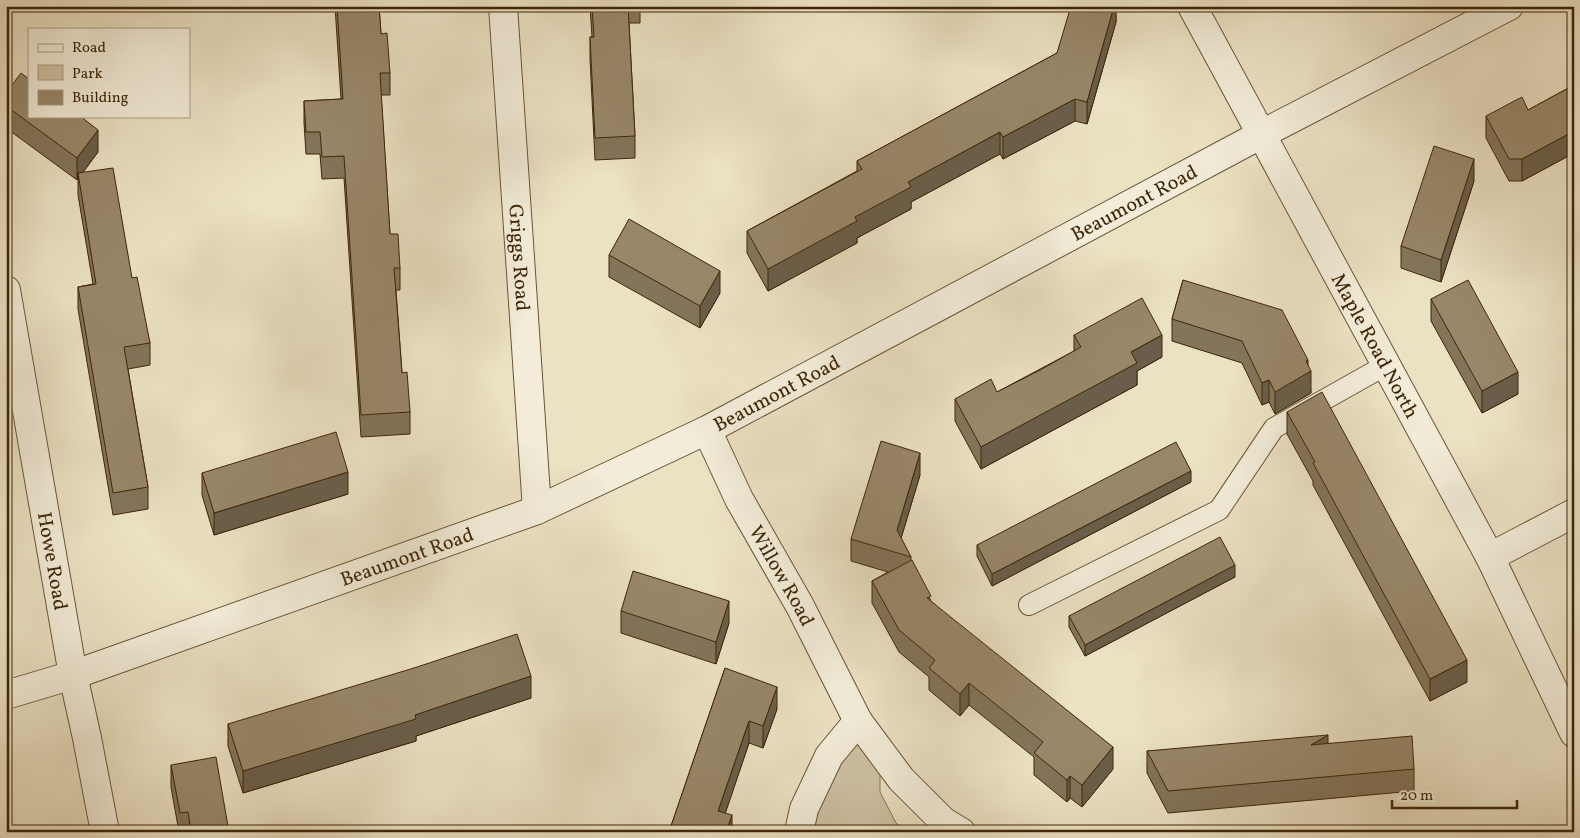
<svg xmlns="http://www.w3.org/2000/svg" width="1580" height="838" font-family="Vollkorn,serif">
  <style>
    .green { fill: #cec1a3; stroke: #867455 }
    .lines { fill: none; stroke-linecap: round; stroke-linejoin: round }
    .lane-casing { stroke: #695536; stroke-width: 22 }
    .street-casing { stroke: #695536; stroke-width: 30 }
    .lane { stroke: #f2ecd8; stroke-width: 20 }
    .street { stroke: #f2ecd8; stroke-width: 28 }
    .wall { fill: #83745a; stroke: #3e2607 }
    .shaded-wall { fill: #6a5e4a; stroke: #3e2607 }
    .building { fill: #988769; stroke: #3e2607 }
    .labels { text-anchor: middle; stroke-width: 5; stroke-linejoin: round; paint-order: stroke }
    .street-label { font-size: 20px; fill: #3e2607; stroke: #f2ecd8 }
  </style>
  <rect width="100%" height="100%" fill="#ebe1c3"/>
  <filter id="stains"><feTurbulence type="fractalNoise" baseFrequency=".004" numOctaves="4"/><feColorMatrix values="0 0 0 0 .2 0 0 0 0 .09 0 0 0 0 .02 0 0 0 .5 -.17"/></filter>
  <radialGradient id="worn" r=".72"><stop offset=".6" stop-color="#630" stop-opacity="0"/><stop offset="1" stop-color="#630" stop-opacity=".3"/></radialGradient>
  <!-- green -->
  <polygon class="green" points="858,721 880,751 880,792 896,823 908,832 799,832"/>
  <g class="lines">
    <!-- lane casing -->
    <g class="lane-casing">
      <polyline id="lane" points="1029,605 1219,510 1274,428 1386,365"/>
    </g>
    <!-- street casing -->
    <g class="street-casing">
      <g id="street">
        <path id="s1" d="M503,6L537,510"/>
        <path id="s2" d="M1192,6L1490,557L1574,733"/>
        <path id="s3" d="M6,290L73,675L87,738L105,832"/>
        <path id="s4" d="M707,430L739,499L800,606L858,721L901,779L943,821L961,832"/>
        <polyline points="1490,557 1574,513"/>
        <path id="s5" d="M6,695L73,675L537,510L707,430L1262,134L1509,6"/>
        <polyline points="799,832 804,809 829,756 858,721"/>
      </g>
    </g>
    <!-- lane -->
    <use href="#lane" class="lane"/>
    <!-- street -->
    <use href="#street" class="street"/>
  </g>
  <!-- wall -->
  <g class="wall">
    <polygon points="335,6 379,6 381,34 390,73 390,95 381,95 390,234 400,268 400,290 396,290 402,373 410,412 410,434 361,437 344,178 322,179 320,154 306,154 304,123 304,101 341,99"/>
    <polygon points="590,6 640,6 640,23 629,23 635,136 635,158 595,160 590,59 590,37 592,37"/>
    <polygon points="1116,6 1116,22 1087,124 1075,121 1003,159 1000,154 911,202 911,209 857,238 857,243 768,291 747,253 747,231 857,171 857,161 1057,53"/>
    <polygon points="1574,85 1574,153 1522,181 1509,181 1486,138 1486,116 1528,110"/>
    <polygon points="6,93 98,152 82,173 132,278 150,343 150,365 128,369 148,487 148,509 113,515 78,309 78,287 93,284 78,195 78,178 77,180 6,128"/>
    <polygon points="1474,181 1441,282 1401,268 1401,246"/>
    <polygon points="609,255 720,293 700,328 609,277"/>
    <polygon points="1183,280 1308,365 1311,393 1275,414 1269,402 1262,405 1242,363 1172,341 1172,319"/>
    <polygon points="1431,299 1518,394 1482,413 1431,321"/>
    <polygon points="1074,335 1162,357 1137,371 1137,385 981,469 955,421 955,399 997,392 1074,351"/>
    <polygon points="1287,412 1467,682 1430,701 1313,485 1313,481 1287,434"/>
    <polygon points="202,473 348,494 214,535 202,495"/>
    <polygon points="920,475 901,538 911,557 911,560 931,601 1113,769 1082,807 1070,798 1067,802 1034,775 1034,757 969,705 960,716 929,690 929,677 899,652 872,603 872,581 888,572 851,561 851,539"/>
    <polygon points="1191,482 992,586 977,556 977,545"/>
    <polygon points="1235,577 1085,656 1069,627 1069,616"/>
    <polygon points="621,611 729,623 716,664 621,633"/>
    <polygon points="725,668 777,709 763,748 749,743 725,813 732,832 669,832"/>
    <polygon points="531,698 416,736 416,741 243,793 228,746 228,724"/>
    <polygon points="1328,743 1414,769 1414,791 1168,813 1147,773 1147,751"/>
    <polygon points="171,765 229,832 179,832 171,787"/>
  </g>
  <!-- shaded-wall -->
  <g class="shaded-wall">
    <polygon points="1114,6 1116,6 1116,22 1087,124 1087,102"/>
    <polygon points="1075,99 1075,121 1003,159 1003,137"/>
    <polygon points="98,130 98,152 79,178 78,173 78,178 77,180 77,158"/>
    <polygon points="1574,131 1574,153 1522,181 1522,159"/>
    <polygon points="1000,132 1000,154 911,202 911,209 857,238 857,243 768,291 768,269 855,217 908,182"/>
    <polygon points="1474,159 1474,181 1441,282 1441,260"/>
    <polygon points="720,271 720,293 700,328 700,306"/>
    <polygon points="1162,335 1162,357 1137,371 1137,385 981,469 981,447 1131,352"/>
    <polygon points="1308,360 1308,373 1311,371 1311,393 1275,414 1275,392 1306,361"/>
    <polygon points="1518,372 1518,394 1482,413 1482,391"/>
    <polygon points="1269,380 1269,402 1262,405 1262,383"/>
    <polygon points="920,453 920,475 897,552 897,530"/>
    <polygon points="1191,471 1191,482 992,586 992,574"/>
    <polygon points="348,472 348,494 214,535 214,513"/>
    <polygon points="1235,565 1235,577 1085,656 1085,645"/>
    <polygon points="729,601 729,623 716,664 716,642"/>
    <polygon points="1467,660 1467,682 1430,701 1430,679"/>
    <polygon points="531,676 531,698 416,736 416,741 243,793 243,771"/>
    <polygon points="969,683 969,705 960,716 960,694"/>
    <polygon points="777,687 777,709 763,748 763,726"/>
    <polygon points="749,721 749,743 719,832 718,811"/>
    <polygon points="1328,735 1328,757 1311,745"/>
    <polygon points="1113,747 1113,769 1082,807 1082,785"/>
    <polygon points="1070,776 1070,798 1067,802 1067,780"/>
    <polygon points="732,815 732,832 726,832"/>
  </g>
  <!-- building -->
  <g class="building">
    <polygon points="337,6 379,6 381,34 387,33 390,73 380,73 390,234 398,234 400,268 394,268 402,373 407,372 410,412 361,415 344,156 322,157 320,132 306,132 304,101 343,99"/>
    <polygon points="592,6 628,6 635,136 595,138 590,37 594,37"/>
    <polygon points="1071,6 1114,6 1087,102 1075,99 1003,137 1000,132 908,182 911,187 855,217 857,221 768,269 747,231 862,169 857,161 1057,53"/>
    <polygon points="21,73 29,79 29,116 80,116 98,130 77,158 6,106 6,93"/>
    <polygon points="1574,85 1574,131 1522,159 1509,159 1486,116 1522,97 1528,110"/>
    <polygon points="1434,146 1474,159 1441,260 1401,246"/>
    <polygon points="113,168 132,278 137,277 150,343 124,347 148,487 113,493 78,287 96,284 78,173"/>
    <polygon points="629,219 720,271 700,306 609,255"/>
    <polygon points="1183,280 1282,310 1308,360 1306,361 1311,371 1275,392 1269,380 1262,383 1242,341 1172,319"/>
    <polygon points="1468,280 1518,372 1482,391 1431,299"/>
    <polygon points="1142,298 1162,335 1131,352 1137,363 981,447 955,399 991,379 997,392 1040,370 1081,347 1074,335"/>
    <polygon points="1322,392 1467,660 1430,679 1313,463 1315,462 1287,412"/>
    <polygon points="336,432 348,472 214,513 202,473"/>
    <polygon points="881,441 920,453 897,530 911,557 851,539"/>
    <polygon points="1176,442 1191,471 992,574 977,545"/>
    <polygon points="1220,537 1235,565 1085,645 1069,616"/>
    <polygon points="912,560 931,596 927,598 1113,747 1082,785 1070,776 1067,780 1034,753 1043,742 969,683 960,694 929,668 935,660 899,630 872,581"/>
    <polygon points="633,571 729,601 716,642 621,611"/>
    <polygon points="517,634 531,676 415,715 416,719 243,771 228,724 414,668"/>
    <polygon points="725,668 777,687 763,726 749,721 718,811 732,815 726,832 669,832"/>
    <polygon points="1328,735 1311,745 1412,736 1414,769 1168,791 1147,751"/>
    <polygon points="216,757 229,832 191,832 188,812 180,813 171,765"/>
  </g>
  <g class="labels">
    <!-- street labels -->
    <g class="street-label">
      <text dy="7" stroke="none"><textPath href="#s5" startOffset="1234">Beaumont Road</textPath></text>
      <text dy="7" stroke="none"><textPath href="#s1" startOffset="252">Griggs Road</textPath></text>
      <text dy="7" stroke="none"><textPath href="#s2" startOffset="386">Maple Road North</textPath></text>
      <text dy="7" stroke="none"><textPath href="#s5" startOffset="829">Beaumont Road</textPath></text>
      <text dy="7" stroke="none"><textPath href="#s5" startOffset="424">Beaumont Road</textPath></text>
      <text dy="7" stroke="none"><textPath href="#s3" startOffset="275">Howe Road</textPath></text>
      <text dy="7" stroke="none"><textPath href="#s4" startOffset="164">Willow Road</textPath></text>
    </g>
  </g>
  <!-- margin -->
  <rect width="1580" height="838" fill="none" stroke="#ebe1c3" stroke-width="25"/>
  <rect x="8" y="8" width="1565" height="823" fill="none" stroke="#3e2607" stroke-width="2.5"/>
  <rect x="12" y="12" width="1555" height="813" fill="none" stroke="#3e2607"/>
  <!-- legend -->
  <rect x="28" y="28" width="162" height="90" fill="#f2ecd8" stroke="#aa9d84"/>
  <rect x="38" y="44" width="25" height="8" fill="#f2ecd8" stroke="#aa9d84"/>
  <text x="72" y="52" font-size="15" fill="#3e2607">Road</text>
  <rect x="38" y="65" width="25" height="15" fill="#cec1a3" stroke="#aa9d84"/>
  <text x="72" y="78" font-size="15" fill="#3e2607">Park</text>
  <rect x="38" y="90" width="25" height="15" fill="#988769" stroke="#aa9d84"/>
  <text x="72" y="102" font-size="15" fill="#3e2607">Building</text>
  <!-- scale -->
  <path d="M1392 800v8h125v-8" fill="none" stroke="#3e2607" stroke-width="2.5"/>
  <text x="1400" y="800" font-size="15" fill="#3e2607" stroke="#f2ecd8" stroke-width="4" paint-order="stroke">20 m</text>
  <rect width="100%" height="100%" filter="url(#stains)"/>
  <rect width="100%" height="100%" fill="url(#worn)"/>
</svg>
